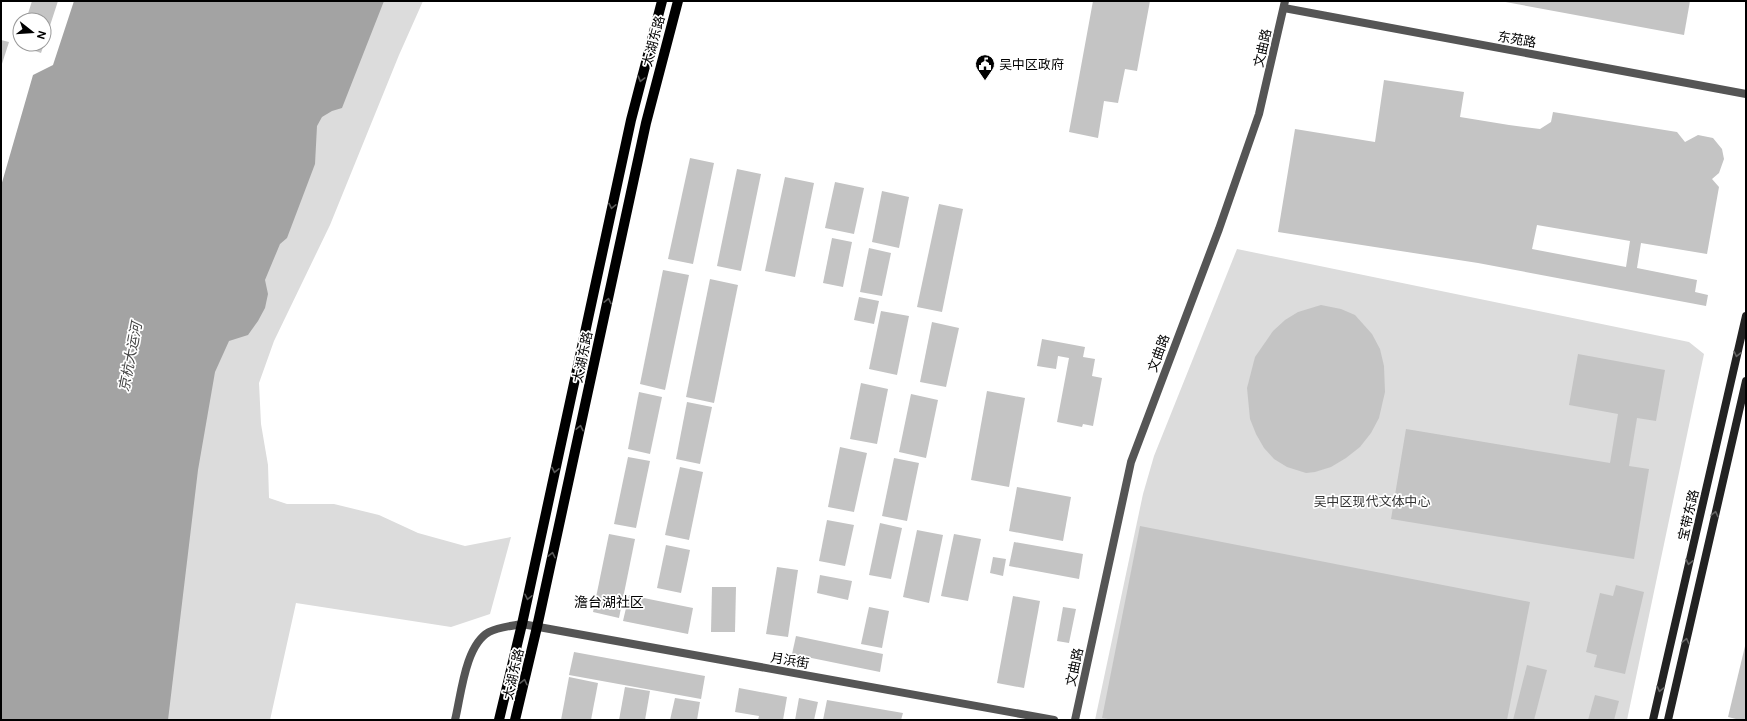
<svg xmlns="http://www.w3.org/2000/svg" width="1747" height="721" font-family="'DM Sans','Noto Sans SC',sans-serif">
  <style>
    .green { fill: #dcdcdc }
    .water { fill: #a3a3a3 }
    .building { fill: #c4c4c4; fill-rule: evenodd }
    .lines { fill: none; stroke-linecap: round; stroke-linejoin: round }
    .minor { stroke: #555; stroke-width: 8 }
    .tertiary { stroke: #555; stroke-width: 8 }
    .secondary { stroke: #222; stroke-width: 8 }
    .primary { stroke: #000; stroke-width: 10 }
    .oneway { stroke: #595959 }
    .oneway2 { stroke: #646464 }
    .labels { text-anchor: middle; stroke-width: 3.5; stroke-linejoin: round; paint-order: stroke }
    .street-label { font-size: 13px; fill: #000; stroke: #fff }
    .poi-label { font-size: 13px; fill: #000; stroke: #fff; text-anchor: start }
    .park-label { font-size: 13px; fill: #333; stroke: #fff }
    .water-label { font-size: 14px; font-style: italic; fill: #444; stroke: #fff }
    .neighbourhood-label { font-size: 14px; fill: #000; stroke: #fff }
  </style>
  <rect width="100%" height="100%" fill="#fff"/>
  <!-- green -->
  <g class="green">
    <polygon points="330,1 423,1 399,55 330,225 274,341 259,383 261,424 268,465 269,498 287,504 334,504 379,515 418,533 465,546 511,537 490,614 451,627 296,603 270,720 125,720 173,441"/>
    <polygon points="1237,249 1689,342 1704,354 1627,720 1095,720 1143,494 1154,456"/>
  </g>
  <!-- water -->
  <polygon class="water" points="74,1 384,1 342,108 332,111 322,117 317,126 315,164 287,238 280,244 265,280 268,294 265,308 258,321 248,335 229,341 215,372 198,470 168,720 1,720 1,186 33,75 53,65"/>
  <!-- building -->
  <g class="building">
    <polygon points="32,1 58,1 44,44 44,20 26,20"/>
    <polygon points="1093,1 1150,1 1137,71 1125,69 1118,103 1104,101 1098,138 1069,132"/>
    <polygon points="1500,1 1690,1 1684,35"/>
    <polygon points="1,40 9,42 1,67"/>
    <polygon points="20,40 20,44 44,44 41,53 18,45"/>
    <path d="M1384,80L1464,92L1460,117L1509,125L1540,129L1551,122L1553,112L1677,132L1685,142L1698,135L1713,138L1722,149L1724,159L1719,173L1712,179L1719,187L1707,254L1641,243L1637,268L1697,280L1695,292L1708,295L1706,306L1478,263L1278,232L1295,129L1375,142ZM1537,225L1630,241L1626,267L1532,249Z"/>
    <polygon points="690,158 714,163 693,264 668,259"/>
    <polygon points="737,169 761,174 741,271 717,266"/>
    <polygon points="785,177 814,183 795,277 765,271"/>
    <polygon points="835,182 864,188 854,234 825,228"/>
    <polygon points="882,191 909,197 899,248 872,242"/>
    <polygon points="939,204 963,209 942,312 917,307"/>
    <polygon points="832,238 852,242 843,287 823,283"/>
    <polygon points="869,248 891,253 882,296 860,292"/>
    <polygon points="663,270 689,275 665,390 640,384"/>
    <polygon points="710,279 738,285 714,403 686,397"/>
    <polygon points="859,297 879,301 874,324 854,320"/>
    <polygon points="1321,305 1341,309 1355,315 1372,334 1380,349 1384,366 1385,392 1379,418 1371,433 1360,447 1346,458 1331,467 1315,472 1306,473 1287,467 1274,459 1264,448 1256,434 1250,419 1247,388 1255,357 1273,331 1285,320 1298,312"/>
    <polygon points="881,311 909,316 897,375 869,369"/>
    <polygon points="932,322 959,328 946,387 920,382"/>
    <polygon points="1042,339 1085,347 1083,357 1095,359 1092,376 1102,378 1093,426 1083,424 1082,427 1057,422 1069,358 1058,356 1056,369 1037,366"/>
    <polygon points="1578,354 1665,370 1656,421 1637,418 1629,466 1649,469 1634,559 1391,519 1406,429 1610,463 1618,414 1569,405"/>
    <polygon points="861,383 888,389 877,444 850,439"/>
    <polygon points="987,391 1025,398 1009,487 971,480"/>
    <polygon points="639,392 662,397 650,454 628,449"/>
    <polygon points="911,394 938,400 926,458 899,452"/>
    <polygon points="687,402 712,407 700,464 676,459"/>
    <polygon points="840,447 867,453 854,512 828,507"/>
    <polygon points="628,457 650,461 636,528 614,524"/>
    <polygon points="894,458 919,463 907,521 882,516"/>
    <polygon points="680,467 703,472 689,540 665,535"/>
    <polygon points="1017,487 1071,497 1063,541 1009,531"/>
    <polygon points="827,520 854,525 845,566 819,561"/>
    <polygon points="880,523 902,528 891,579 869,575"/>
    <polygon points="1140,526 1530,602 1507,720 1114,720 1102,718"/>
    <polygon points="917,530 943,535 929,603 903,597"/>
    <polygon points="609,534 635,539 619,618 593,612"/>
    <polygon points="954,534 981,539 968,601 941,596"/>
    <polygon points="1014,542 1083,554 1079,579 1009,566"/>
    <polygon points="666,545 690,550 681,593 657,588"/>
    <polygon points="993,557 1006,559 1003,576 990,573"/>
    <polygon points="777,567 798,570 788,637 766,634"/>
    <polygon points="820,575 852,581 848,600 817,593"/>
    <polygon points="1616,585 1644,592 1625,674 1594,667 1597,655 1586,652 1600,593 1613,596"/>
    <polygon points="712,587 736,587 735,632 711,632"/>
    <polygon points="629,595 693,608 688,634 623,621"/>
    <polygon points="1013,596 1040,601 1024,688 997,683"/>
    <polygon points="869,607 889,611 882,648 861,644"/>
    <polygon points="1063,607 1076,609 1069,643 1057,641"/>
    <polygon points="796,636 883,654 880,672 792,654"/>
    <polygon points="1746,642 1746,720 1740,720 1728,717"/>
    <polygon points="574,652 705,676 701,699 569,675"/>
    <polygon points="1527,665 1547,670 1534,720 1513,720"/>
    <polygon points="569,677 598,683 591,720 561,720"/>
    <polygon points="625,687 650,691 645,720 619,720"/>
    <polygon points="739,688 787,697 783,720 758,720 759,716 735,712"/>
    <polygon points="1595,695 1619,701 1614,720 1588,720"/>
    <polygon points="675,698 700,702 697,720 670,720"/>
    <polygon points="799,698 818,702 814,720 795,720"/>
    <polygon points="827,700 903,713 901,720 823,720"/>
  </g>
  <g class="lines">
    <!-- minor -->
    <path class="minor" d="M455,720C461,696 465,645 489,632C499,627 511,626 522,624"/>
    <!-- tertiary -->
    <g class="tertiary">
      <polyline points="1284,8 1746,94"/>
      <polyline points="522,624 1054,720"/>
      <polyline points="1075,720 1131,462 1219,229 1259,114 1285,1"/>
    </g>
    <!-- secondary -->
    <g class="secondary">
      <polyline points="1653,720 1746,316"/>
      <polyline points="1668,720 1746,381"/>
    </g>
    <!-- primary -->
    <g class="primary">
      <polyline points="499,720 522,624 631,120 662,1"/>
      <polyline points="515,720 537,627 646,123 678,1"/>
    </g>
  </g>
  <!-- one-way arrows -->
  <defs><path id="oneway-chevron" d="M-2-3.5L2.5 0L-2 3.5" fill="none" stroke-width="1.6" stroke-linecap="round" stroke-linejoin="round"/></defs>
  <g class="oneway">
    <use href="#oneway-chevron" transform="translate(641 79) rotate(105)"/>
    <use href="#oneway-chevron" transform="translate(612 206) rotate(102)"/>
    <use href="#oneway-chevron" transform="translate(608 301) rotate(-78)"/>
    <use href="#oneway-chevron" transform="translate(580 428) rotate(-78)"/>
    <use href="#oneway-chevron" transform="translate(555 470) rotate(102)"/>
    <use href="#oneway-chevron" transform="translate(552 555) rotate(-78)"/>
    <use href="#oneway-chevron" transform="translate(528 597) rotate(102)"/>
    <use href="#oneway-chevron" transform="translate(524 682) rotate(-77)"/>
  </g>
  <g class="oneway2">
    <use href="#oneway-chevron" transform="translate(1737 354) rotate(103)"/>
    <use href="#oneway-chevron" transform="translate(1715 514) rotate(-77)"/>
    <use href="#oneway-chevron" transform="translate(1689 562) rotate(103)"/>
    <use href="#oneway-chevron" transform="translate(1686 641) rotate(-77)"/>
    <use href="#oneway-chevron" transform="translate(1660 689) rotate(103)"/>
  </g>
  <!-- icons -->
  <defs>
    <g id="civic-pin" transform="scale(1)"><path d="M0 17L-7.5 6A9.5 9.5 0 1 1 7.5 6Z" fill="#000" stroke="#fff"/><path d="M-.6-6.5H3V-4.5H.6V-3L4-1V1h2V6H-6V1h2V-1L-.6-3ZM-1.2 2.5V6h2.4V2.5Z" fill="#fff"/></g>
  </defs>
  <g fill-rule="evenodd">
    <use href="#civic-pin" x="985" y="64"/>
  </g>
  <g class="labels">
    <!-- street labels -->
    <g class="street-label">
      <text transform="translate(1517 39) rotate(10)" y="5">东苑路</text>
      <text transform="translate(653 41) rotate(-75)" y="5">太湖东路</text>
      <text transform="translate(1262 48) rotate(-77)" y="5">文曲路</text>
      <text transform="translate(1158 353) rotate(-70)" y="5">文曲路</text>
      <text transform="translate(582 357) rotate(-78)" y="5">太湖东路</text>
      <text transform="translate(1688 515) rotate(-77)" y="5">宝带东路</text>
      <text transform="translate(790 660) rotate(10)" y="5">月浜街</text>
      <text transform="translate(1074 667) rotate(-78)" y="5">文曲路</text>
      <text transform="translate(513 674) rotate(-77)" y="5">太湖东路</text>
    </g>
    <!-- poi labels -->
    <g class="poi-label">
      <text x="999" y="69">吴中区政府</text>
    </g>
    <!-- park labels -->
    <g class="park-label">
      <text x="1372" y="506">吴中区现代文体中心</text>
    </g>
    <!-- water labels -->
    <g class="water-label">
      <text transform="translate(130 357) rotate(-79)" y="5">京杭大运河</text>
    </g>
    <!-- neighbourhood labels -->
    <g class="neighbourhood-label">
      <text x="609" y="607">澹台湖社区</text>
    </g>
  </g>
  <!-- border -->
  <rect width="1747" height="721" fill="none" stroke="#000000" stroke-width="4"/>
  <!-- north arrow -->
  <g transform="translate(32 32) rotate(107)"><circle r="19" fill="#ffffff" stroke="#999999"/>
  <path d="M0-3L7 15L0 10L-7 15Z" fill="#000000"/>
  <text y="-6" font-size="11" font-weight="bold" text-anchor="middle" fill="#000000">N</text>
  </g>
</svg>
